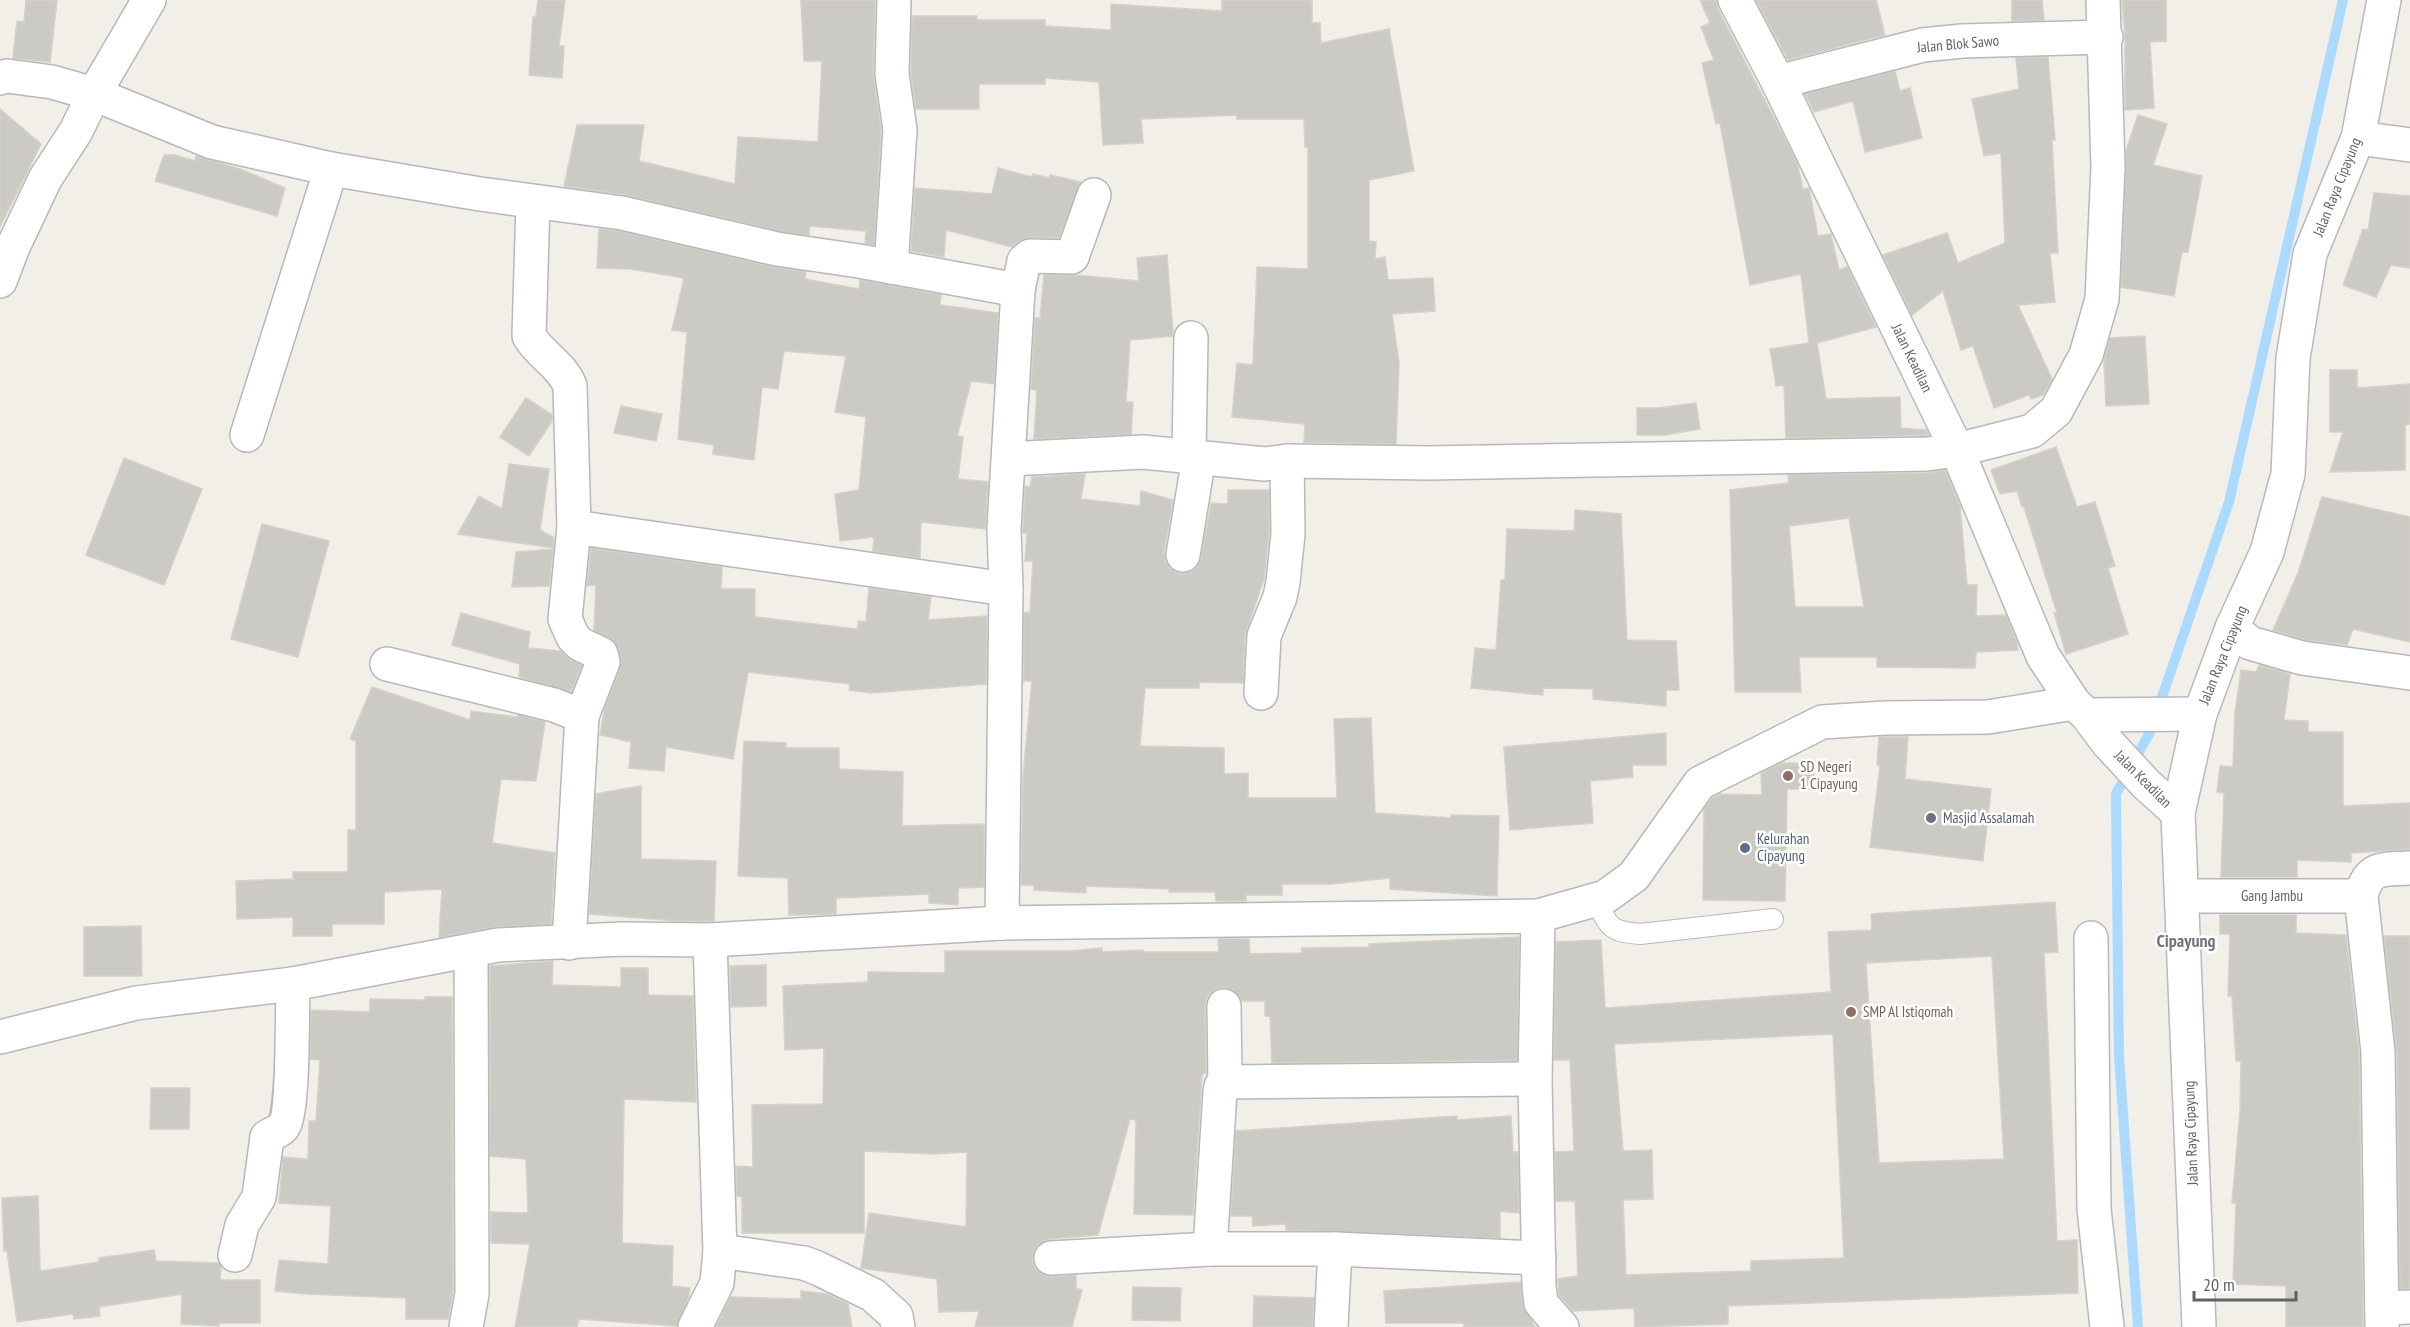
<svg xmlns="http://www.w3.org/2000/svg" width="2410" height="1327" font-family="'PT Sans Narrow',sans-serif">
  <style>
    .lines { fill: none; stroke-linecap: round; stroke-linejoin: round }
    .stream { stroke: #aadaff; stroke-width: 10 }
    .building { fill: #cccac5; stroke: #d6d1c6; stroke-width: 1.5; fill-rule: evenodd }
    .service-casing { stroke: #b5b8bc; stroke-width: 22 }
    .minor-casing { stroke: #b5b8bc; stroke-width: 36 }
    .secondary-casing { stroke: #b6babf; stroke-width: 36 }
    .service { stroke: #fff; stroke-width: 20 }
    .minor { stroke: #fff; stroke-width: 33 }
    .secondary { stroke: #fff; stroke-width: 33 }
    .education-dot { fill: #8d6e63; stroke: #fff; stroke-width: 2 }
    .worship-dot { fill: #6b7280; stroke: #fff; stroke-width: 2 }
    .service-dot { fill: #5c6f8a; stroke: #fff; stroke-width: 2 }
    .labels { text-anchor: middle; stroke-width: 5; stroke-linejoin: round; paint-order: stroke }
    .street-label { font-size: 15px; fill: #5f6368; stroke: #fff }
    .education-label { font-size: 15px; fill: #785e54; stroke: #fff; text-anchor: start }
    .worship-label { font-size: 15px; fill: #5b616d; stroke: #fff; text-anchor: start }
    .service-label { font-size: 15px; fill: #4e5e75; stroke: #fff; text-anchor: start }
    .quarter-label { font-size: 18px; font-weight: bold; fill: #70757a; stroke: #fff }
  </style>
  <rect width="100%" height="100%" fill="#f1efe8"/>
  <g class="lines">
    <!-- stream -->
    <polyline class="stream" points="2138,1327 2119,1057 2116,794 2150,732 2229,502 2343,0"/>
  </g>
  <!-- building -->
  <g class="building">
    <polygon points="26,0 57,0 50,62 13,58 17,21 24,22"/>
    <polygon points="538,0 565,0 559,46 564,46 562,78 529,75 533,17 536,17"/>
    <polygon points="801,0 875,0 873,74 881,131 874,245 865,243 866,231 810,226 809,235 780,231 626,195 564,186 577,125 644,125 639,161 735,184 738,137 818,142 822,61 804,61"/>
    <polygon points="1222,0 1312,0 1312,23 1320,23 1321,43 1389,29 1414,171 1369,180 1369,241 1376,242 1375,259 1385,257 1388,280 1433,278 1435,311 1392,314 1399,363 1396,444 1304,442 1305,424 1232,417 1237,363 1253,365 1257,267 1308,269 1308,147 1305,147 1304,119 1237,119 1237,115 1141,119 1143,143 1103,145 1099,82 1045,78 1045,84 979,84 979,109 916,109 911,73 912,16 977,16 977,20 1045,20 1045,26 1111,30 1111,4 1222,11"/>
    <polygon points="1700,0 1716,0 1718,9 1797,163 1803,189 1809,188 1818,236 1831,234 1839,270 1847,267 1876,327 1817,343 1826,399 1900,397 1901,428 1926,430 1929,435 1786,438 1784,385 1776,386 1770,349 1809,343 1801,274 1750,285 1720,123 1716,124 1702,63 1714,60 1701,27 1710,23"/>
    <polygon points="1756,0 1876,0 1885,35 1788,60"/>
    <polygon points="2012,0 2042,0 2044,20 2012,21"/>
    <polygon points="2122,0 2166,0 2166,41 2150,42 2154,108 2125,110 2125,36"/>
    <polygon points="2048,57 2055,140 2052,140 2058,253 2050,253 2055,302 2018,305 2052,379 2043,395 2031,399 2029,395 1994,408 1973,346 1961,350 1943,291 1912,315 1883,255 1947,233 1958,263 2005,243 2001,153 1984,156 1972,99 2019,89 2016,58"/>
    <polygon points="1895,71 1900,91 1910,88 1922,138 1865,152 1853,101 1814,112 1805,94"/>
    <polygon points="0,109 41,144 0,227"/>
    <polygon points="2138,115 2167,124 2153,165 2202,176 2188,252 2182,252 2174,296 2121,287 2126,151"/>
    <polygon points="164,155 175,155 195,161 196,156 240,169 285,188 277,216 155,181"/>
    <polygon points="998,168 1032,177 1033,174 1049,178 1050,175 1081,182 1059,238 1030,237 1019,241 1012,247 946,230 944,257 911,251 915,188 992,194"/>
    <polygon points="2374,193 2410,196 2410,268 2391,265 2376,297 2343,285 2363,229 2368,230"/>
    <polygon points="599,229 619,231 773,267 806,272 805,279 859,289 860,280 941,295 940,305 998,313 994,384 971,381 957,436 963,437 958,479 988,482 985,529 921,522 920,558 873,551 874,537 840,541 835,494 859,490 866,417 835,412 846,356 784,351 778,389 762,387 754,460 713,454 714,445 678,439 687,332 672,330 684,278 631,269 597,268"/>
    <polygon points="1167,255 1173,333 1173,336 1130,340 1126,402 1133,402 1131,434 1034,439 1037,390 1031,389 1035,318 1040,318 1044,275 1075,275 1139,281 1137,258"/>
    <polygon points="2145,336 2149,404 2106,406 2104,361 2110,338"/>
    <polygon points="2330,370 2357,370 2357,388 2410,384 2410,424 2405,425 2405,470 2330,472 2343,432 2330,432"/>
    <polygon points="526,398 552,415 552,421 529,456 500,437"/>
    <polygon points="1696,403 1700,429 1665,435 1637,435 1637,408 1658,408"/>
    <polygon points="621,406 662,414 656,441 614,433"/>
    <polygon points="2056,447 2077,507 2095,502 2115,566 2108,568 2128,634 2066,654 2054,613 2057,613 2024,507 2022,507 2017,491 2000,494 1991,470"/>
    <polygon points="124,458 202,489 164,585 86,555"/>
    <polygon points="509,464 549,469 540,530 554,538 553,548 458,534 479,496 502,509"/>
    <path d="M1945,470L1960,506L1967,585H1977L1976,616L2006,615L2017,643L2018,650L1976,652L1975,668L1877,667V657H1799L1801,692H1735L1730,490L1789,483L1788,475L1927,473ZM1849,518L1864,607H1795L1789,526Z"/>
    <polygon points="1085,474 1081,499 1140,506 1141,491 1173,500 1164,552 1165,561 1171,569 1181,574 1190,572 1197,567 1201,559 1211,503 1228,504 1228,490 1269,490 1269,533 1264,579 1245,635 1243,683 1200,682 1199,688 1145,688 1140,746 1224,748 1224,774 1248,773 1248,798 1337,798 1334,719 1371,718 1375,813 1451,818 1451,815 1499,816 1497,896 1390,889 1390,878 1331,884 1282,884 1282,895 1246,895 1246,901 1216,901 1215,892 1169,892 1169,889 1086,886 1086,893 1034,890 1034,885 1021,885 1023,776 1032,681 1024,681 1024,613 1030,612 1033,561 1025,561 1027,533 1023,533 1023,528 1025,486 1030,487 1032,477"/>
    <polygon points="2322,497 2410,517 2410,642 2353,629 2347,645 2306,640 2273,630 2298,573"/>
    <polygon points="1575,510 1621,514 1627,640 1676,641 1679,690 1666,690 1666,706 1593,699 1593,689 1543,688 1543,695 1471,688 1475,648 1496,650 1501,580 1505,580 1507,529 1574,531"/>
    <polygon points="262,524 329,541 298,657 231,639"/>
    <polygon points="591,548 722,567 721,589 755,589 755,617 857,629 859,621 866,622 869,588 931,597 928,620 987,616 986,684 871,693 849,690 850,684 748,672 733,759 666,747 664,771 629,768 631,742 600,735 605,708 620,669 621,658 615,642 594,630 596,585 587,586"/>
    <polygon points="553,549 549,586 512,587 516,552"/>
    <polygon points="461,613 530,632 528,648 560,651 572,661 582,665 571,692 519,677 520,664 452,645"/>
    <polygon points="2259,665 2290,674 2284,720 2308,721 2308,732 2343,732 2343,806 2410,803 2410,849 2351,853 2351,862 2297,860 2297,877 2221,877 2224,793 2217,792 2220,766 2233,767 2235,713 2241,670 2256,672"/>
    <polygon points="372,687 470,720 471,711 517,717 518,715 545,722 536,781 501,779 492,843 555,853 551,924 495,927 439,937 442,889 384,892 384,924 332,924 332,936 293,936 293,917 237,919 236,881 293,879 293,872 348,872 348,830 356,830 356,741 350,739"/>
    <polygon points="1666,733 1666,765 1632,765 1633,777 1590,781 1593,823 1510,830 1504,747"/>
    <polygon points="1879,737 1908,737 1905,779 1991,789 1983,861 1870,847 1880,766 1877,765"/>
    <polygon points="744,741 786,743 786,748 839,748 839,769 903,772 902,826 984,824 984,887 958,888 958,905 929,903 929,894 836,898 836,914 789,915 788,878 738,876"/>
    <polygon points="1782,763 1814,763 1814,789 1787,789 1785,901 1703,900 1704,809 1713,798 1720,794 1762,795 1761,773"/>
    <polygon points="641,786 641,859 716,861 714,921 679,921 589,914 596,794"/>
    <path d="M2055,902L2058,952L2044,953L2057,1241L2077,1240L2078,1293L1728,1306V1324L1635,1327L1634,1308L1573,1311L1559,1295L1558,1279L1578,1276L1575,1201H1556L1555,1152L1574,1151L1570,1060H1554L1556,942L1601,940L1605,1008L1831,992L1828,932L1872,930L1871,914ZM1992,956L2004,1159L1879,1163L1866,963ZM1833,1034L1844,1258L1751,1261V1271L1626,1275L1623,1200L1653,1199L1652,1150L1623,1151L1614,1044Z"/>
    <polygon points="2220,915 2296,915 2296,933 2346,935 2359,1053 2363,1327 2286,1327 2286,1286 2233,1284 2236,1203 2232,1203 2240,1111 2241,1061 2236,1061 2232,996 2228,996 2230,934 2220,934"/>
    <polygon points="141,926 142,976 84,976 84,927"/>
    <polygon points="2384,936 2410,936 2410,1288 2400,1289 2397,1052"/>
    <polygon points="1519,937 1517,1060 1272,1063 1270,1016 1265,1016 1265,1001 1242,1001 1234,990 1224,987 1214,990 1207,997 1205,1006 1206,1073 1202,1074 1193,1215 1134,1214 1136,1120 1130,1119 1098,1235 1049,1239 1040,1243 1034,1250 1032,1260 1035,1268 1042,1274 1052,1277 1076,1275 1076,1288 1082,1290 1072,1327 975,1327 979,1311 939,1312 937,1279 861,1268 869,1213 966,1227 967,1152 934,1154 864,1151 864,1233 742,1233 742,1197 737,1196 736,1166 753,1167 752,1105 823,1104 824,1048 785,1050 783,986 868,982 868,972 945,973 945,951 1070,951 1102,948 1102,952 1143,950 1143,952 1219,952 1218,939 1249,939 1250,954 1302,953 1302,948 1369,947 1369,944"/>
    <polygon points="553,961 552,985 621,987 621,968 648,968 648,995 693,996 696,1102 624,1099 622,1243 673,1246 672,1286 690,1288 689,1296 677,1326 579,1319 577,1327 515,1327 530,1244 491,1243 491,1212 528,1213 526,1159 490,1156 490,966"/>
    <polygon points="766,965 766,1006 731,1007 730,966"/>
    <polygon points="425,997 452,997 453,1292 448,1319 406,1319 406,1298 307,1294 275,1291 279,1260 328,1264 331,1206 279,1203 283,1157 308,1159 309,1121 316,1121 320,1060 310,1059 311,1010 370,1012 370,999 425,1000"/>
    <polygon points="151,1088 190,1088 189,1129 150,1129"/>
    <polygon points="1457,1116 1457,1120 1511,1116 1513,1152 1518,1152 1519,1213 1500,1211 1500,1238 1286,1230 1286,1224 1253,1226 1252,1216 1231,1216 1236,1131"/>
    <polygon points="38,1196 40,1271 99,1262 99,1258 154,1250 156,1261 219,1263 221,1267 220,1280 260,1280 260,1323 219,1323 219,1326 181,1324 182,1294 99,1307 100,1316 74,1319 73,1314 17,1322 7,1251 4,1251 2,1198"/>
    <polygon points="1520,1282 1523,1306 1535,1327 1464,1327 1464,1323 1386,1323 1384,1291"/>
    <polygon points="1133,1287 1181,1288 1180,1321 1132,1320"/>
    <polygon points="801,1291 827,1294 848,1304 852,1327 716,1327 731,1297 801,1299"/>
    <polygon points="1254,1296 1314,1298 1312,1327 1253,1327"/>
  </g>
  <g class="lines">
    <!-- service casing -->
    <g class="service-casing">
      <path id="service" d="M1596,901C1610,928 1609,931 1640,934L1773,919"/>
    </g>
    <!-- minor casing -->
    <g class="minor-casing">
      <g id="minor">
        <polyline points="0,78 7,76 52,82 94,94 212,142 331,169 480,194 622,213 777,249 859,261 1018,290 1004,528 1006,589 1002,923"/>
        <polyline points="1778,82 1923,45 1962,41 2106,37"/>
        <polyline points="2358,138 2410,145"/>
        <path d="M533,202L529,336C540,355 562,365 570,386L574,527L565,619L573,637L580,644L601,654L603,662L582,716L569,943"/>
        <polyline points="891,267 900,130 892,74 894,0"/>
        <polyline points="0,281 13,247 45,179 76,131 94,94 149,0"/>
        <polyline points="1018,290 1024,261 1030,256 1072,257 1094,195"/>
        <polyline points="247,435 331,169"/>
        <polyline points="1189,454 1191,338"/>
        <polyline points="1009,459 1143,452 1265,464 1287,461 1429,463 1927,454 1957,450 2032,431 2056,411 2086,355 2102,299 2108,167 2103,0"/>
        <polyline points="574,527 1006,589"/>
        <polyline points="1183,555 1199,457"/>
        <polyline points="2232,628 2250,643 2302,658 2410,673"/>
        <polyline points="387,664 554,705 582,716"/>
        <polyline points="1261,693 1264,636 1280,597 1283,582 1288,534 1287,461"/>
        <polyline points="2182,896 2361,896"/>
        <polyline points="1538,916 1535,1079 1539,1286 1541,1303 1562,1327"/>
        <polyline points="2091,938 2094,1209 2107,1327"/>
        <polyline points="1224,1006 1225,1082"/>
        <polyline points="0,1037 136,1003 293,984 498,945 622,939 710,940 1002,923 1538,916 1605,897 1634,876 1700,783 1822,722 1885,718 1988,717 2074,703"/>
        <polyline points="1210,1249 1220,1092 1221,1086 1225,1082 1535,1079"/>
        <polyline points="720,1251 804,1263 817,1268 873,1295 896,1316 898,1327"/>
        <path d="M235,1255L242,1225L259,1197L267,1137C272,1133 279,1132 283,1127C294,1114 292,1007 293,984"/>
        <polyline points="1051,1258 1210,1249 1335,1249 1539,1258"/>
        <polyline points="2382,1308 2410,1307"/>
        <polyline points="466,1327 472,1294 471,951"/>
        <polyline points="695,1327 717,1283 720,1251 710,940"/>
        <polyline points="1331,1327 1335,1249"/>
        <path d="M2382,1327L2378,1052L2361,896C2369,865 2382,870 2410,868"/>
      </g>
    </g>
    <!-- secondary casing -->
    <g class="secondary-casing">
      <g id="secondary">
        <polyline points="1735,0 1778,82 1957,450 2043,656 2074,703 2087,715 2108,743 2146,784 2178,813"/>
        <polyline points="2087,715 2200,714"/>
        <polyline points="2199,1327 2178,813 2200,714 2232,628 2267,552 2288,474 2293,358 2310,254 2358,138 2384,0"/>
      </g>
    </g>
    <!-- service -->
    <use href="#service" class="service"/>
    <!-- minor -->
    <use href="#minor" class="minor"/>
    <!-- secondary -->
    <use href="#secondary" class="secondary"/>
  </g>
  <!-- markers -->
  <g class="education-dot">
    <circle cx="1788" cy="776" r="6"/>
    <circle cx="1851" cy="1012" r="6"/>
  </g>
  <circle class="worship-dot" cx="1931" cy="818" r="6"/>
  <circle class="service-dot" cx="1745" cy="848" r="6"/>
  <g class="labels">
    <!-- street labels -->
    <g class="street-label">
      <text transform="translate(1958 44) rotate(-5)" y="5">Jalan Blok Sawo</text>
      <text transform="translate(2337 187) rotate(-68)" y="5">Jalan Raya Cipayung</text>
      <text transform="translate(1912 358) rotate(64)" y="5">Jalan Keadilan</text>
      <text transform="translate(2223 655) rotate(-68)" y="5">Jalan Raya Cipayung</text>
      <text transform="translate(2143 779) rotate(45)" y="5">Jalan Keadilan</text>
      <text x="2272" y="901">Gang Jambu</text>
      <text transform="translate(2191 1133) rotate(-92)" y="5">Jalan Raya Cipayung</text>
    </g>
    <!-- education labels -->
    <g class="education-label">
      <text x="1800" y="772">SD Negeri<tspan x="1800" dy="17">1 Cipayung</tspan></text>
      <text x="1863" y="1017">SMP Al Istiqomah</text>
    </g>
    <!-- worship labels -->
    <g class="worship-label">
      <text x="1943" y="823">Masjid Assalamah</text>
    </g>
    <!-- service labels -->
    <g class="service-label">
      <text x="1757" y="844">Kelurahan<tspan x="1757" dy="17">Cipayung</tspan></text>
    </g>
    <!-- quarter labels -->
    <g class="quarter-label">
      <text x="2186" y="947">Cipayung</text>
    </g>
  </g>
  <!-- scale -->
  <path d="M2194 1291v9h102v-9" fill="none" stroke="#5f6368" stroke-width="3"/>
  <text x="2203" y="1291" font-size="18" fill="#5f6368" stroke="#ffffff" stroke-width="4.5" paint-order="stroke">20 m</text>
</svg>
